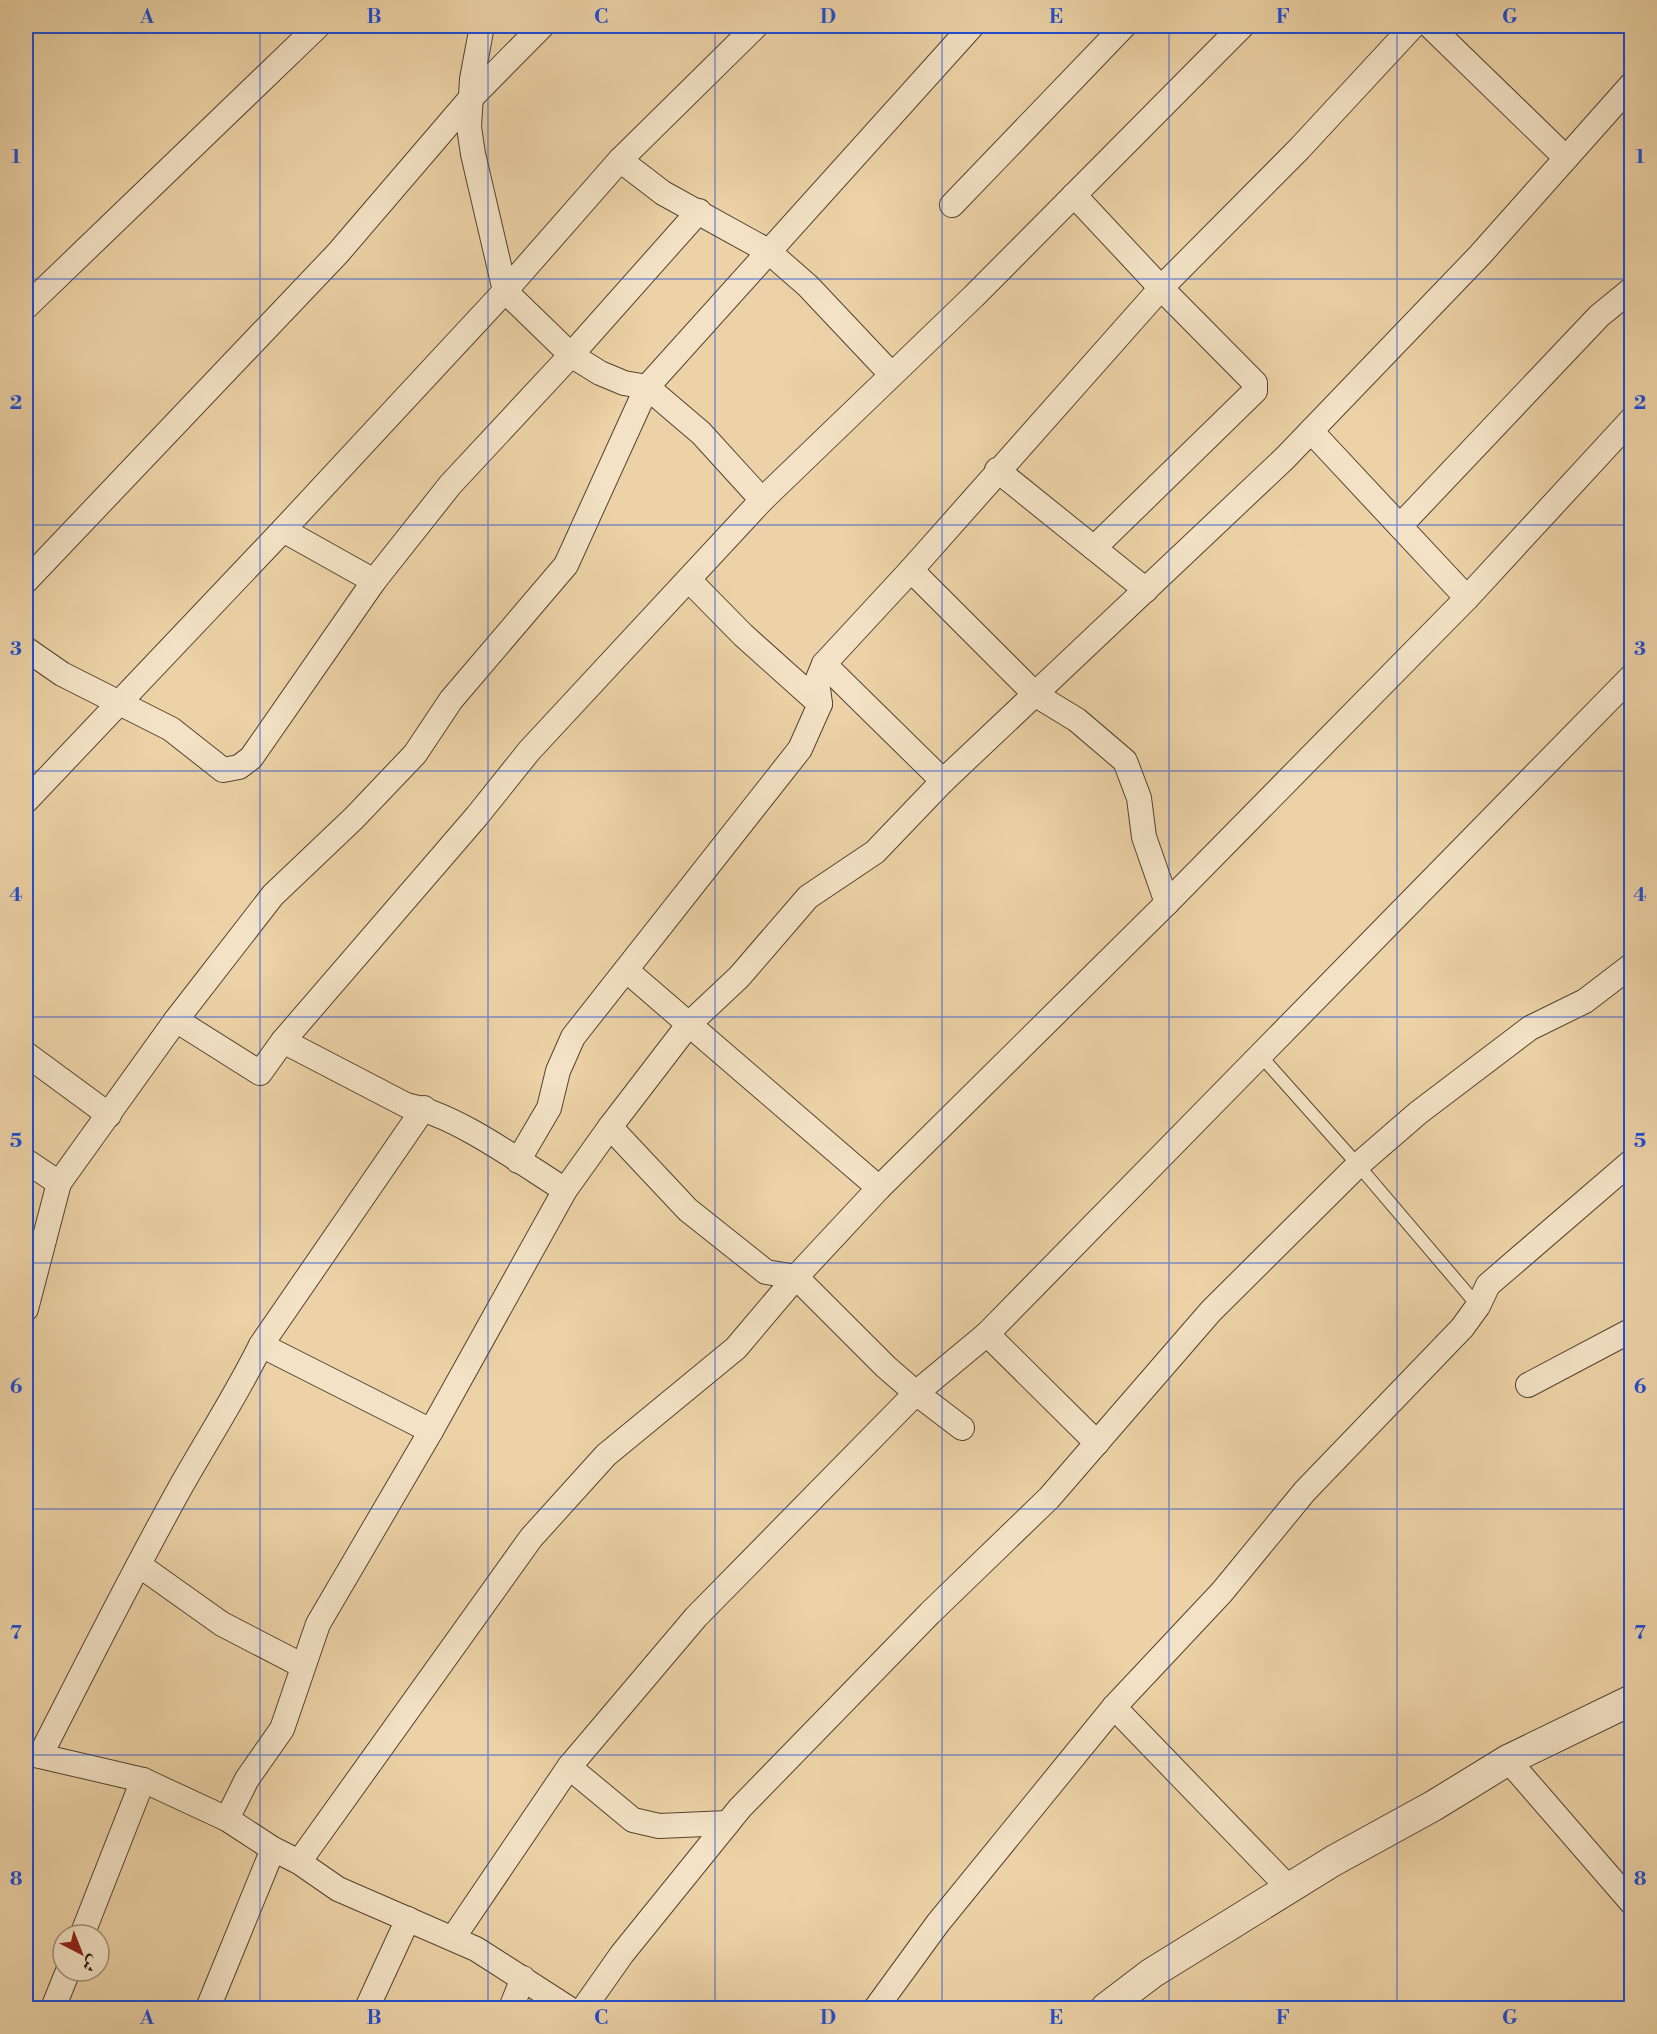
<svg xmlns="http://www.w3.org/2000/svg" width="1657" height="2034" font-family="'Libre Bodoni',Amiri,serif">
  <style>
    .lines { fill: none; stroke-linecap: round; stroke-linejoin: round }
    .service-casing { stroke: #534331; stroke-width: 14 }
    .minor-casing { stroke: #534331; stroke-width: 26 }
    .tertiary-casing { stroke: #534331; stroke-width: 32 }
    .service { stroke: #f3e2c5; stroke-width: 12 }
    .minor { stroke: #f3e2c5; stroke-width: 24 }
    .tertiary { stroke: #f3e2c5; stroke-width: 30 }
    .grid { fill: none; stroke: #1d4ed8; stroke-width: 1.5; stroke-opacity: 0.55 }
    .neatline { fill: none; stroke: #1d4ed8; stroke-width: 2 }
    .grid-label { font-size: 20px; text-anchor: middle; font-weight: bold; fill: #1d4ed8 }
  </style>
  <rect width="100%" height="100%" fill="#ecd2a6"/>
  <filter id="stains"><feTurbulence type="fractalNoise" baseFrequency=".00333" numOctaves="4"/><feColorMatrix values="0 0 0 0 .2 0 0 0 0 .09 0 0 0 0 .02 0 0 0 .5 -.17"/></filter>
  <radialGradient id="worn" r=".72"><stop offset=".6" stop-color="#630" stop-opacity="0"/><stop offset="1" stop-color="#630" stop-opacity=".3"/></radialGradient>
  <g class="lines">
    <!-- service casing -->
    <g class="service-casing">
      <polyline id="service" points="1260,1055 1358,1165 1478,1306"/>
    </g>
    <!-- minor casing -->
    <g class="minor-casing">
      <g id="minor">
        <polyline points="482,26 472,79 469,127 473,154 505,291 571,355 600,373 624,383 647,387 701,433 762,500"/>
        <polyline points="1430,26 1566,158"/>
        <polyline points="620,160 663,193 768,251 808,286 891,374"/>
        <polyline points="1074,195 1161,288 1255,383 1255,391 1094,548"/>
        <polyline points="952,205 1124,26"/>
        <polyline points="26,307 318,26"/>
        <polyline points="1311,431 1467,598"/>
        <polyline points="997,470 1146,590"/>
        <polyline points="1400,526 1599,316 1632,289"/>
        <polyline points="283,530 374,581"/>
        <polyline points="911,570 1036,695 1077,720 1125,761 1139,798 1144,837 1167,903"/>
        <polyline points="689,580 743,635 820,704"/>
        <polyline points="26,581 338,253 470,99 542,26"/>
        <polyline points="26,649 62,674 171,729 223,770 239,767 251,758 374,581 450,485 571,355 699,211"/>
        <polyline points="824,664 943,781"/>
        <polyline points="26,801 283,530 505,291 620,160 756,26"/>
        <polyline points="626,970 879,1188"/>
        <polyline points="176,1020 273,895 354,818 415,754 451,700 566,565 647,387 972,26"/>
        <polyline points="26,1054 109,1115"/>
        <polyline points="610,1127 688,1210 766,1272 796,1277 886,1367 916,1393 962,1428"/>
        <polyline points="26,1161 59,1183"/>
        <polyline points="518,1161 549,1108 558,1071 573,1037 800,749 820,704 817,681 824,664 911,570 1161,288 1299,149 1413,26"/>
        <polyline points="565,1190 610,1127 689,1024 739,977 808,897 875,852 943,781 1285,458 1480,255 1632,84"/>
        <polyline points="26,1309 59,1183 176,1020 260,1073 283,1041 477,816 529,751 762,500 974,296 1242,26"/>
        <polyline points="987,1334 1097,1443"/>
        <polyline points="261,1345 431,1431"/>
        <polyline points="1528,1385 1632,1330"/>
        <polyline points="139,1565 222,1624 303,1666"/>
        <polyline points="1114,1707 1289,1888"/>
        <polyline points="27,1753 143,1780 227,1819 273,1849 299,1862 338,1889 476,1949 568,2008"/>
        <path d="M40,1756C86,1666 131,1576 180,1488C207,1440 237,1394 261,1345L424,1108"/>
        <polyline points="1508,1760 1632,1903"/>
        <polyline points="569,1767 633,1820 659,1826 728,1823"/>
        <path d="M227,1819L247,1779L282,1729L318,1624L431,1431L565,1190C520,1162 457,1115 406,1105L283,1041"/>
        <polyline points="299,1862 531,1538 606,1455 736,1348 796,1277 879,1188 1167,903 1467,598 1632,419"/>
        <polyline points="82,1935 143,1780"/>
        <polyline points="453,1938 569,1767 696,1617 916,1393 987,1334 1632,676"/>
        <polyline points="53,2008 68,1971"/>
        <polyline points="208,2008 273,1849"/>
        <polyline points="367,2008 408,1919"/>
        <polyline points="511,2008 523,1978"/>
        <polyline points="584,2008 622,1954 740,1808 930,1613 1049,1498 1211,1311 1358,1165 1418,1113 1530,1028 1585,1001 1632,965"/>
        <polyline points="876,2008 938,1923 1114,1707 1222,1592 1305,1491 1462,1328 1478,1306 1488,1285 1632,1161"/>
      </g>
    </g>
    <!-- tertiary casing -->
    <g class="tertiary-casing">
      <polyline id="tertiary" points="1106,2008 1152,1973 1333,1861 1433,1806 1508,1760 1632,1700"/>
    </g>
    <!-- service -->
    <use href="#service" class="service"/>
    <!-- minor -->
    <use href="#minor" class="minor"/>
    <!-- tertiary -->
    <use href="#tertiary" class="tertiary"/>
  </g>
  <!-- grid -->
  <path class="grid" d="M260,26V2008M488,26V2008M715,26V2008M942,26V2008M1169,26V2008M1397,26V2008M26,279H1632M26,525H1632M26,771H1632M26,1017H1632M26,1263H1632M26,1509H1632M26,1755H1632"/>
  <!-- margin -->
  <rect width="1657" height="2034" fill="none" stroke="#ecd2a6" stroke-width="66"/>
  <!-- north arrow -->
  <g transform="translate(81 1953) rotate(138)"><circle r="28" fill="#f3e2c5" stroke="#9f8f7a" stroke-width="1.5"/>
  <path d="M0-4.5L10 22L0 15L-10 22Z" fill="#8f2418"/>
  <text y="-9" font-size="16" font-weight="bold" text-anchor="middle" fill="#20130a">ش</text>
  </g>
  <rect x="33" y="33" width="1591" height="1968" class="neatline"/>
  <g class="grid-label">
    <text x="147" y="23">A</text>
    <text x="374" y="23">B</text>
    <text x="601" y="23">C</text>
    <text x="828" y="23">D</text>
    <text x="1056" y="23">E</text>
    <text x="1283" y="23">F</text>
    <text x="1510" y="23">G</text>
    <text x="16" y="163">1</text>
    <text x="1640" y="163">1</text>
    <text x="16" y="409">2</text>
    <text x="1640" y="409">2</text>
    <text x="16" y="655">3</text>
    <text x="1640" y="655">3</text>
    <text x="16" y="901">4</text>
    <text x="1640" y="901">4</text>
    <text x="16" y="1147">5</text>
    <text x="1640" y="1147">5</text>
    <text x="16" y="1393">6</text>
    <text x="1640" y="1393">6</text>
    <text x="16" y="1639">7</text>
    <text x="1640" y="1639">7</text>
    <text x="16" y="1885">8</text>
    <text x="1640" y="1885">8</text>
    <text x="147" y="2024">A</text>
    <text x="374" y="2024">B</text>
    <text x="601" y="2024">C</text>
    <text x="828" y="2024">D</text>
    <text x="1056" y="2024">E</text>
    <text x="1283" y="2024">F</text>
    <text x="1510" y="2024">G</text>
  </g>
  <rect width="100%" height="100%" filter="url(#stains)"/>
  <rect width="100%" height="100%" fill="url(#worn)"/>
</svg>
